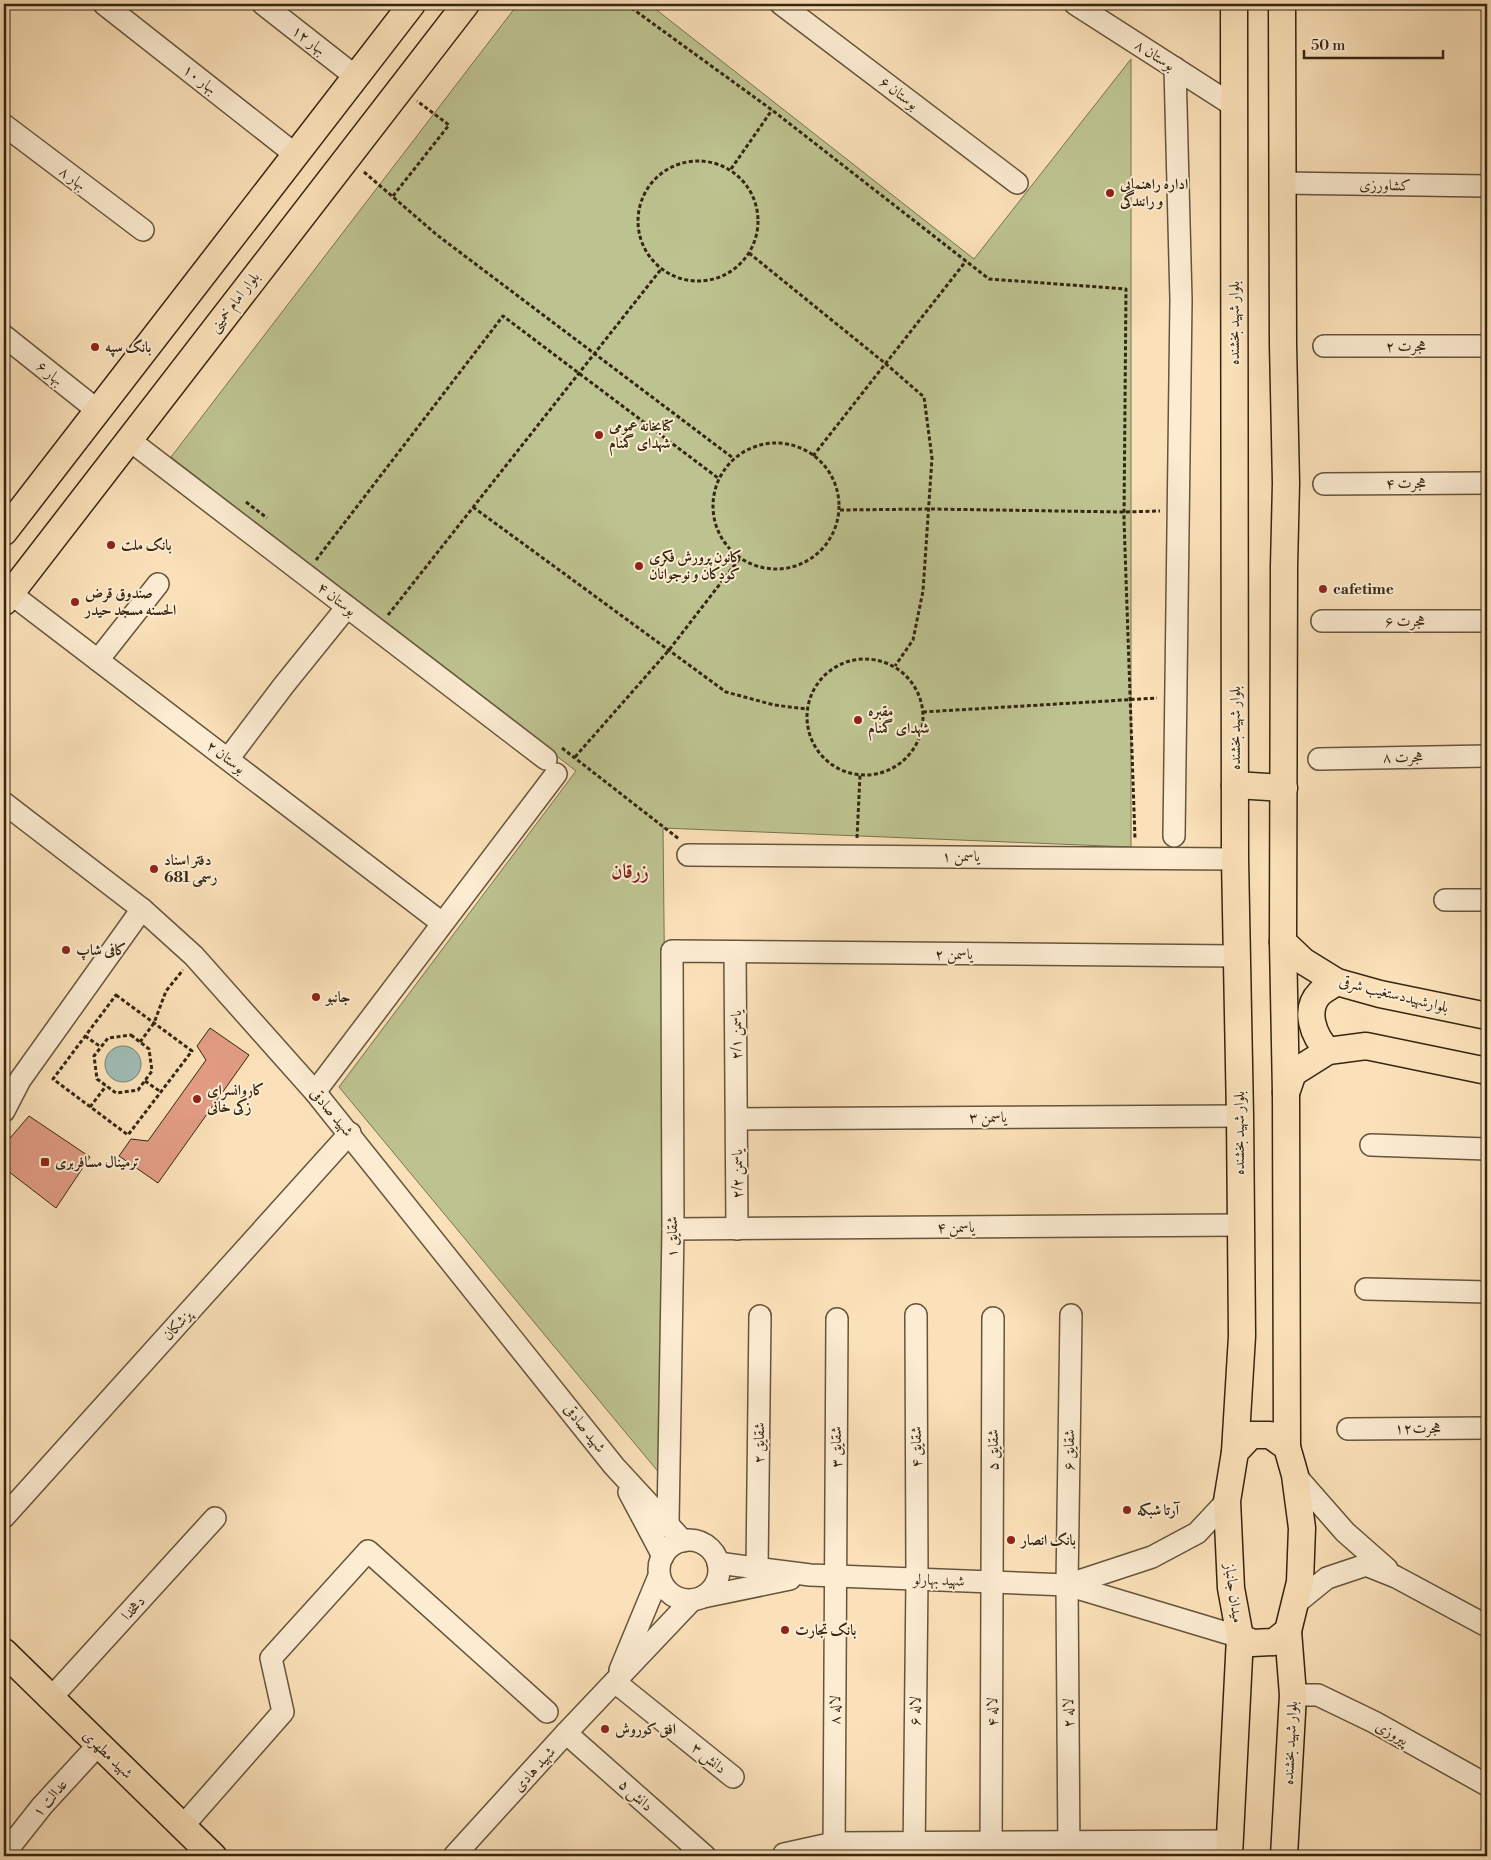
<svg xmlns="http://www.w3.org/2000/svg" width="1491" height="1860" font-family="'Libre Bodoni',Amiri,serif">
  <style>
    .green { fill: #bdc390; stroke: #797451 }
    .water { fill: #9fbcb5; stroke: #758074 }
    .building { fill: #e29c84; stroke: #352612 }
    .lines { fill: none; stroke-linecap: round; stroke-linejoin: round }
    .minor-casing { stroke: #66553c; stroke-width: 24 }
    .major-casing { stroke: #352612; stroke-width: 29 }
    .path { stroke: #352612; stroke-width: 3; stroke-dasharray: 4 2.5; stroke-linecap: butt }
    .minor { stroke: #fcecd2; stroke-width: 21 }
    .major { stroke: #fbe1b9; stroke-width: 26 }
    .poi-dot { fill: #8f2418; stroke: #fcecd2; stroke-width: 2 }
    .labels { text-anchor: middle; stroke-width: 4; stroke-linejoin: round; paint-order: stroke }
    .street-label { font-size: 15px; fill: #352612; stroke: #fcecd2 }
    .poi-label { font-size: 15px; font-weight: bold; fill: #352612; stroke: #fcecd2; text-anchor: start }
    .district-label { font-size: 20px; font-weight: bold; fill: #7a1f14; stroke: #fcecd2 }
  </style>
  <rect width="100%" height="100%" fill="#fbe1b9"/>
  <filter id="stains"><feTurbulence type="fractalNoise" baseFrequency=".004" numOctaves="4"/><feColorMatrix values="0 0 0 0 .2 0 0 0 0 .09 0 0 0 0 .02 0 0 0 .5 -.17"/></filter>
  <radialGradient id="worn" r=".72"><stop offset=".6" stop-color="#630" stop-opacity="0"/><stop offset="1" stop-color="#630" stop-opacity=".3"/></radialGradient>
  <!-- green -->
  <polygon class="green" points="518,4 649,4 974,259 1131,59 1131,847 663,828 670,1486 339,1087 576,771 171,457"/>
  <!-- water -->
  <circle class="water" cx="123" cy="1064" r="18"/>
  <!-- building -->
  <g class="building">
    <polygon points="210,1028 249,1055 158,1183 119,1156 131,1139 148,1141 206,1060 197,1046"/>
    <polygon points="29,1116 90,1157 56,1208 4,1168 4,1145"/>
  </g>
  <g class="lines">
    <!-- minor casing -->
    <g class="minor-casing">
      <g id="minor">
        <polyline points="104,4 296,155"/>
        <polyline points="263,4 356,77"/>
        <polyline points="781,4 1017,183"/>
        <polyline points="1075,4 1234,106"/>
        <polyline points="4,125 143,230"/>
        <polyline points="1282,183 1487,186"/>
        <polyline points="4,336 97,410"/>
        <polyline points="1324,346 1487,346"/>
        <polyline points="128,439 546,759"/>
        <polyline points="1324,484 1487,483"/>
        <polyline points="10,593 442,923"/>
        <polyline points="1322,621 1487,621"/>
        <polyline points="98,660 158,584"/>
        <polyline points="228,759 284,685 347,607"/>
        <polyline points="1319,759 1487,756"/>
        <polyline points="4,803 142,909 194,956 315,1092 614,1466 683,1541"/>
        <polyline points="1174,836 1181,300 1175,68"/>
        <polyline points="688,855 1235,859"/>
        <polyline points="1445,900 1487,900"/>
        <polyline points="735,952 737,1229"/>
        <polyline points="315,1092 556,774"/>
        <polyline points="4,1111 20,1080 142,909"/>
        <polyline points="737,1119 1240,1116"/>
        <polyline points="1371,1145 1487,1149"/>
        <polyline points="673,1229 1239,1225"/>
        <polyline points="1366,1289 1487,1292"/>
        <polyline points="1348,1429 1487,1428"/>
        <polyline points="1295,1475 1345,1532 1387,1569"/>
        <polyline points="629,1492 663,1556"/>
        <polyline points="4,1517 350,1133"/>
        <polyline points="668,1523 673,1229 672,951 1236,956"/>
        <circle cx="689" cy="1570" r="30"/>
        <polyline points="718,1563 810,1575 1067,1585 1240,1637"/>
        <polyline points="757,1569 760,1316"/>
        <polyline points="1067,1585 1152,1557 1197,1533 1227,1501"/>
        <polyline points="703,1597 790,1579"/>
        <polyline points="1295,1604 1327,1578 1366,1565 1396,1577 1487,1626"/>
        <polyline points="620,1670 659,1576"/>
        <polyline points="615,1682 733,1777"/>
        <polyline points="1293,1695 1318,1695 1374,1722 1487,1785"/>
        <polyline points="51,1698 215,1518"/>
        <polyline points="566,1733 705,1856"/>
        <polyline points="182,1827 283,1712 271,1658 368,1551 547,1712"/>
        <polyline points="4,1854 42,1806 98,1745"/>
        <polyline points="454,1856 566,1733 692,1600"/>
        <polyline points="783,1856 784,1854 834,1843 1229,1841"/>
        <polyline points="834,1856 837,1319"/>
        <polyline points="914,1856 917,1579 916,1315"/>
        <polyline points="991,1856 993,1318"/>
        <polyline points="1069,1856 1067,1585 1071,1315"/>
      </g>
    </g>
    <!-- major casing -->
    <g class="major-casing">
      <g id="major">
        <polyline points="1234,4 1235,859 1240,1116 1242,1336 1235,1452"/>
        <polyline points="1282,4 1283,344 1286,483 1284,567 1283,942 1286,1094 1287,1447"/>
        <polyline points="4,532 412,4"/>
        <polyline points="4,602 466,4"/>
        <polyline points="1235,785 1284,788"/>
        <polyline points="1283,942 1303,961 1337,982 1380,994 1487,1016"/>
        <path d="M1328,1051C1314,1037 1303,1010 1320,993C1325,989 1332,985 1337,982"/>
        <polyline points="1286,1093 1293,1073 1328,1051 1366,1046 1487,1071"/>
        <polygon points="1251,1435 1270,1435 1287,1447 1295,1475 1302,1528 1300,1582 1288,1631 1274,1642 1252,1643 1240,1637 1231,1588 1227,1501 1235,1452"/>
        <polyline points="4,1652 213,1856"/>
        <polyline points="1229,1856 1240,1637"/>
        <polyline points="1284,1856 1293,1695 1288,1631"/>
      </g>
    </g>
    <!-- path -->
    <g class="path">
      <polyline points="626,4 772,110 989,279 1126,289 1124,520 1135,839"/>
      <circle cx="698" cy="221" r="60"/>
      <polyline points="731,169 772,110"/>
      <polyline points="364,172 437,235 733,458"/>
      <polyline points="393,196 449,125 417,101"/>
      <polyline points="749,253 886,364 924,397 932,458 923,591 913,640 895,666"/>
      <circle cx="776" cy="506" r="63"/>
      <polyline points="813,456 966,261"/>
      <polyline points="246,502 267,518"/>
      <polyline points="473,507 726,692 774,705 807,709"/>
      <polyline points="840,510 930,509 1124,512 1160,511"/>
      <polyline points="316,560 503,316 718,478"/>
      <polyline points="388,615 662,268"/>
      <circle cx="865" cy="717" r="58"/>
      <polyline points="923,712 1157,698"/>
      <polyline points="562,748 679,839"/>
      <polyline points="575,757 669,650 740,558"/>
      <polyline points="857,838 860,775"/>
      <polygon points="116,995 192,1051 128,1135 53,1079"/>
      <polygon points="131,1035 149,1049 152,1071 138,1090 116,1093 97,1079 94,1056 108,1038"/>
      <polyline points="85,1036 101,1047"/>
      <polyline points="140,1042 154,1023 166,991 183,970"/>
      <polyline points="145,1081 161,1092"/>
      <polyline points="90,1107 106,1086"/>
    </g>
    <!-- minor -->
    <use href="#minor" class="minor"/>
    <!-- major -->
    <use href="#major" class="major"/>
  </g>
  <!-- markers -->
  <g class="poi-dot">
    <circle cx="1110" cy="193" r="5"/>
    <circle cx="95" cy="347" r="5"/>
    <circle cx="599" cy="435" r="5"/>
    <circle cx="111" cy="545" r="5"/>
    <circle cx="639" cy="566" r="5"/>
    <circle cx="1323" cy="589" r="5"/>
    <circle cx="75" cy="602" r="5"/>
    <circle cx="858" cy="720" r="5"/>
    <circle cx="154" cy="869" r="5"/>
    <circle cx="66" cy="950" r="5"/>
    <circle cx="316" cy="997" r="5"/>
    <circle cx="197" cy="1099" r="5"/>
    <rect x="40" y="1157" width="10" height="10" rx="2.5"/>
    <circle cx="1127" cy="1510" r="5"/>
    <circle cx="1011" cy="1540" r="5"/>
    <circle cx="785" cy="1630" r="5"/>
    <circle cx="605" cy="1729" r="5"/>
  </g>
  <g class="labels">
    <!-- street labels -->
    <g class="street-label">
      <text transform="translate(309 40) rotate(38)" y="5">بهار ۱۲</text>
      <text transform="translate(1155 55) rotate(33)" y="5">بوستان ۸</text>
      <text transform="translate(200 79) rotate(38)" y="5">بهار ۱۰</text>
      <text transform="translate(899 93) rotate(37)" y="5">بوستان ۶</text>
      <text transform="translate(73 178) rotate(37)" y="5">بهار ۸</text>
      <text transform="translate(1385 185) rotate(1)" y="5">کشاورزی</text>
      <text transform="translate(234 302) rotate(-52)" y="5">بلوار امام خمینی</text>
      <text transform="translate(1234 323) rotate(-90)" y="5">بلوار شهید بخشنده</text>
      <text x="1406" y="351">هجرت ۲</text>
      <text transform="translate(50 373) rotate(39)" y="5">بهار ۶</text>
      <text x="1406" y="488">هجرت ۴</text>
      <text transform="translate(337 599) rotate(38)" y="5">بوستان ۴</text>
      <text x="1405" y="626">هجرت ۶</text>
      <text transform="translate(1235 728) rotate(-90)" y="5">بلوار شهید بخشنده</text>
      <text transform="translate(226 757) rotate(37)" y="5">بوستان ۲</text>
      <text transform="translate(1403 757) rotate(-1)" y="5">هجرت ۸</text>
      <text x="961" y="861">یاسمن ۱</text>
      <text x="954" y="959">یاسمن ۲</text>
      <text transform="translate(1394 994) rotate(14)" y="5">بلوارشهیددستغیب شرقی</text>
      <text transform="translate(736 1035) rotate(-90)" y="5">یاسمن ۲/۱</text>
      <text transform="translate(332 1112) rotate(50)" y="5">شهید صادقی</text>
      <text x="988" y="1122">یاسمن ۳</text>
      <text transform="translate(1239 1133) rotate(-90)" y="5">بلوار شهید بخشنده</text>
      <text transform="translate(737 1174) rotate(-90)" y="5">یاسمن ۲/۲</text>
      <text x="956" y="1232">یاسمن ۴</text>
      <text transform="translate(672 1237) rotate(-90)" y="5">شقایق ۱</text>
      <text transform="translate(177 1325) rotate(-48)" y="5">پزشکان</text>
      <text transform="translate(585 1428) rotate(52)" y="5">شهید صادقی</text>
      <text x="1418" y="1433">هجرت۱۲</text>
      <text transform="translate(759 1443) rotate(-89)" y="5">شقایق ۲</text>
      <text transform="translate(836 1447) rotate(-90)" y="5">شقایق ۳</text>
      <text transform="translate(916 1447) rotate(-90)" y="5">شقایق ۴</text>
      <text transform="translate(993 1450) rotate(-90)" y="5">شقایق ۵</text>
      <text transform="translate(1069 1450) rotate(-89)" y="5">شقایق ۶</text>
      <text transform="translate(939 1580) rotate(2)" y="5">شهید بهارلو</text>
      <text transform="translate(1234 1593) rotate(82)" y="5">میدان جانباز</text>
      <text transform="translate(133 1608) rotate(-48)" y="5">دهخدا</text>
      <text transform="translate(835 1710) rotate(-90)" y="5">لاله ۸</text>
      <text transform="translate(915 1711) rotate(-89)" y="5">لاله ۶</text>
      <text transform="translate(992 1712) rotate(-90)" y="5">لاله ۴</text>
      <text transform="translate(1068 1713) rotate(-90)" y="5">لاله ۲</text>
      <text transform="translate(1392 1733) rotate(29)" y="5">پیروزی</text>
      <text transform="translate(1290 1743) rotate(-87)" y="5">بلوار شهید بخشنده</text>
      <text transform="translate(108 1754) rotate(44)" y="5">شهید مطهری</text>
      <text transform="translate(709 1758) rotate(39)" y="5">دانش ۳</text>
      <text transform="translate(534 1769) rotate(-48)" y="5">شهید هادی</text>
      <text transform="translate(636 1795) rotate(42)" y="5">دانش ۵</text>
      <text transform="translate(50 1798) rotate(-49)" y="5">عدالت ۱</text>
    </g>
    <!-- poi labels -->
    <g class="poi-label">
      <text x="1120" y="189">اداره راهنمایی<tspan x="1120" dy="17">و رانندگی</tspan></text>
      <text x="105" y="352">بانک سپه</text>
      <text x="609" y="431">کتابخانه عمومی<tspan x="609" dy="17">شهدای گمنام</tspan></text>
      <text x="121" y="550">بانک ملت</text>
      <text x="649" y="562">کانون پرورش فکری<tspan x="649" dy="17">کودکان و نوجوانان</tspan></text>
      <text x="1333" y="594">cafetime</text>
      <text x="85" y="598">صندوق قرض<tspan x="85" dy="17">الحسنه مسجد حیدر</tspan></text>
      <text x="868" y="716">مقبره<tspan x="868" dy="17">شهدای گمنام</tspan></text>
      <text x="164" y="865">دفتر اسناد<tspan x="164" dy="17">رسمی 681</tspan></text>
      <text x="76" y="955">کافی شاپ</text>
      <text x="326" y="1002">جانبو</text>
      <text x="207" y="1095">کاروانسرای<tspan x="207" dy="17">زکی خانی</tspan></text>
      <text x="55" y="1167">ترمینال مسافربری</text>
      <text x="1137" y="1515">آرتا شبکه</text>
      <text x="1021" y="1545">بانک انصار</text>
      <text x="795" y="1635">بانک تجارت</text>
      <text x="615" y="1734">افق کوروش</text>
    </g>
    <!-- district labels -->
    <g class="district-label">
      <text x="630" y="878">زرقان</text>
    </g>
  </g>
  <!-- margin -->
  <rect width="1491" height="1860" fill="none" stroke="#fbe1b9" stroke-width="20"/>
  <rect x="5" y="5" width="1481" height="1850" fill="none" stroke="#352612" stroke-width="2.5"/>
  <rect x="10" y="10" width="1471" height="1840" fill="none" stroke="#352612"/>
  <!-- scale -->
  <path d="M1304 50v8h139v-8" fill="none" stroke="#352612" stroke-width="2.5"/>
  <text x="1311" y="50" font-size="15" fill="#352612" stroke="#fcecd2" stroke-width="4" paint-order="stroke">50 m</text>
  <rect width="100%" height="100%" filter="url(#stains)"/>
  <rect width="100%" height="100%" fill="url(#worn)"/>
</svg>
